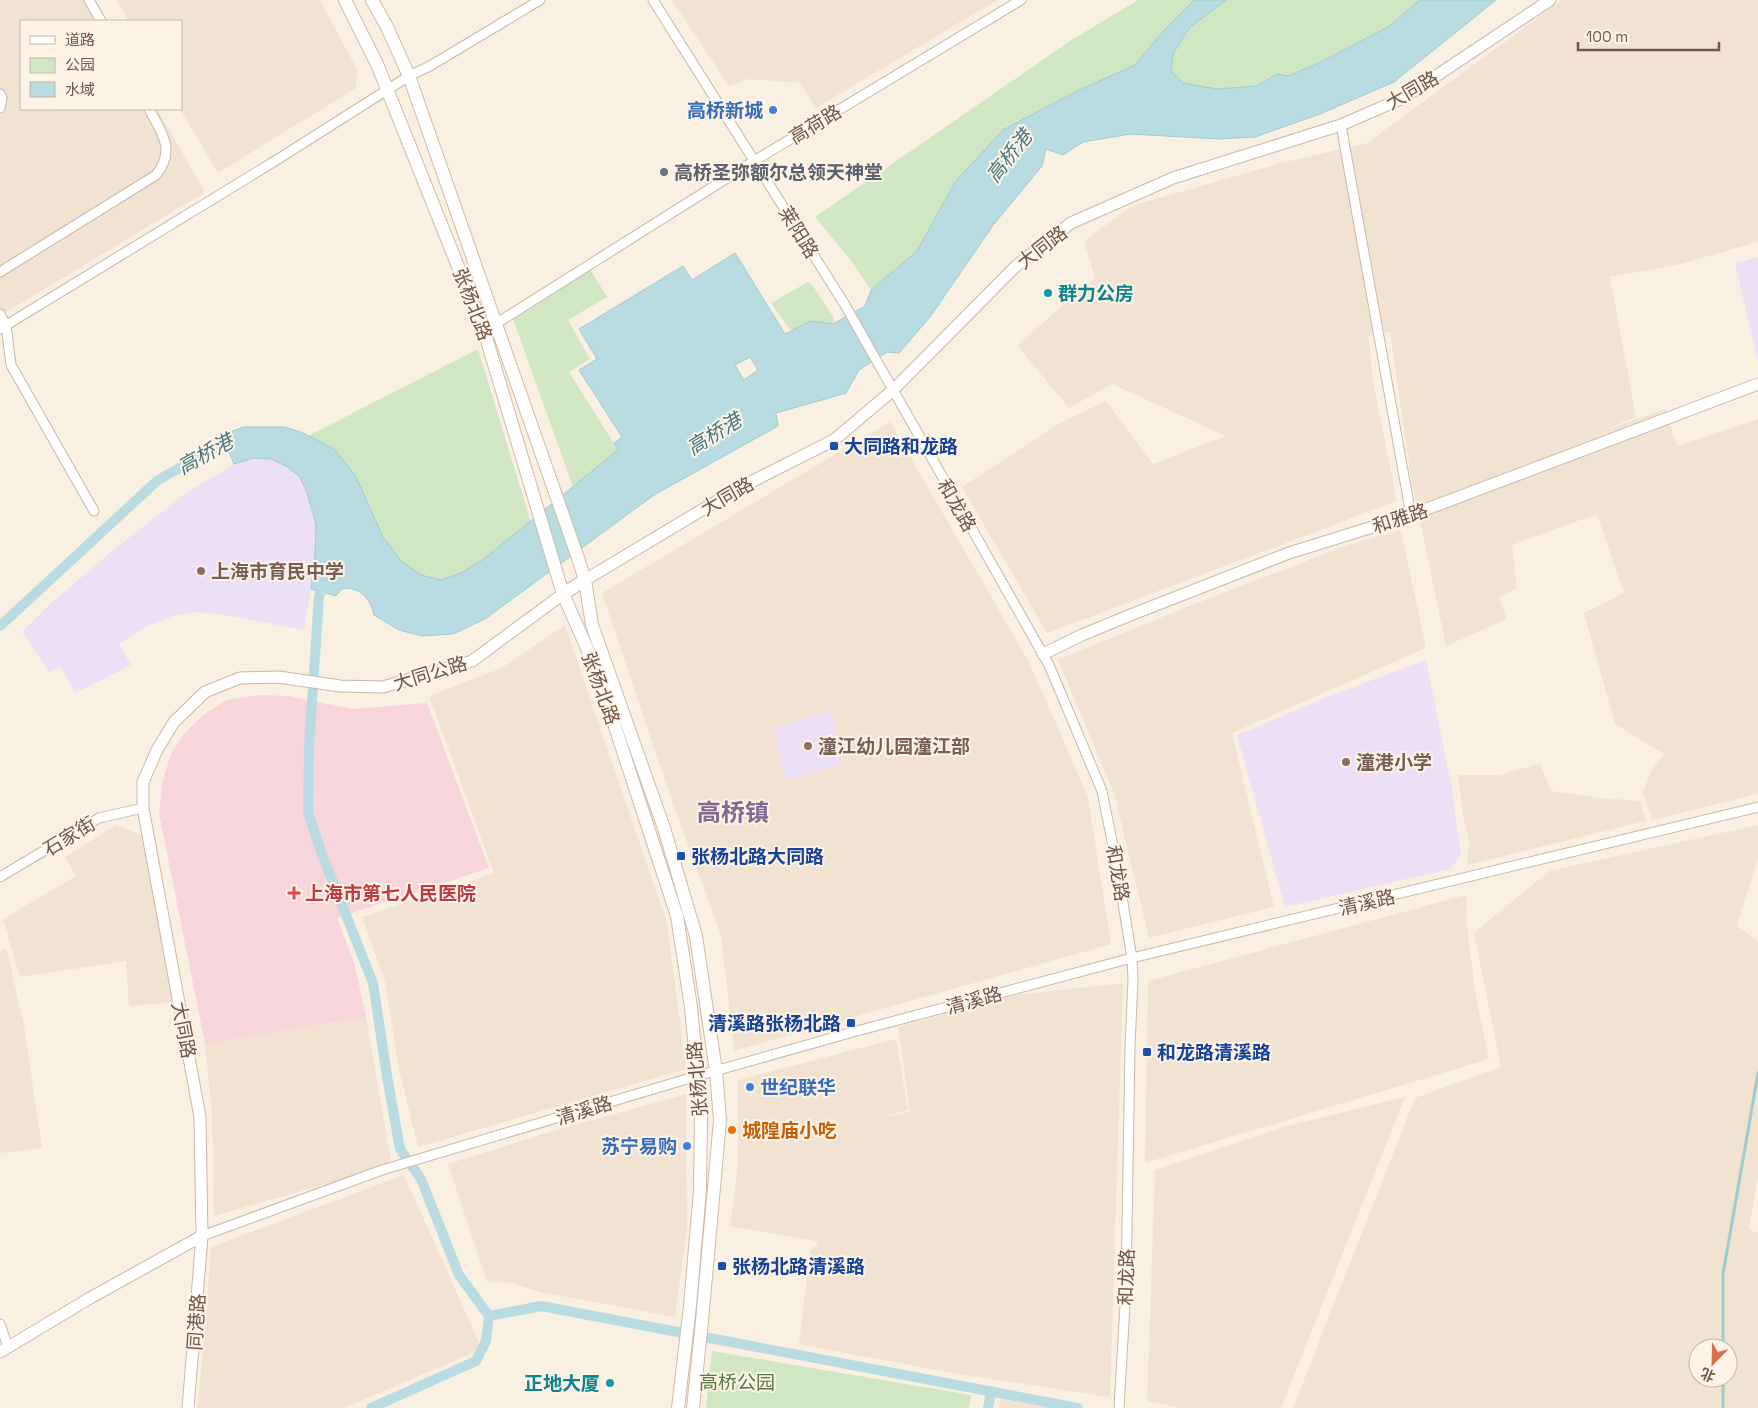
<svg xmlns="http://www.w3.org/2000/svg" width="1758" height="1408" font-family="'Space Grotesk','Noto Sans SC',sans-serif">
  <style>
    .residential { fill: #f1e2d1; fill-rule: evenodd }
    .education { fill: #eddff6 }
    .medical { fill: #f7d5da }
    .green { fill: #d1e6c2 }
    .water { fill: #b8dce1; stroke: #9fcbd2; fill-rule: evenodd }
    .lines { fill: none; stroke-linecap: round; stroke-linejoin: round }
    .stream { stroke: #9fcbd2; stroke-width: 3 }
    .canal { stroke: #b8dce1; stroke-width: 10 }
    .minor-casing { stroke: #c9b8a9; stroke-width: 11 }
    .tertiary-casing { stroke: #c9b8a9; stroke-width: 13 }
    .secondary-casing { stroke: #cfbaaa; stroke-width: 14 }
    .minor { stroke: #fff; stroke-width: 9 }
    .tertiary { stroke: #fff; stroke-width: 11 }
    .secondary { stroke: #fff; stroke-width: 12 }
    .shop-dot { fill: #3f7fe0; stroke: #fdf4e7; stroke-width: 2 }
    .worship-dot { fill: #6b7280; stroke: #fdf4e7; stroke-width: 2 }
    .culture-dot { fill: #0f9aa8; stroke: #fdf4e7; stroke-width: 2 }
    .transit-dot { fill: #1a4fb4; stroke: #fdf4e7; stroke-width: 2 }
    .education-dot { fill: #8d6e63; stroke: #fdf4e7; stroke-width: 2 }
    .health-dot { fill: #e0444e; stroke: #fdf4e7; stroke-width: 2 }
    .food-dot { fill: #e8710a; stroke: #fdf4e7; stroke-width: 2 }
    .labels { text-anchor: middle; stroke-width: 4; stroke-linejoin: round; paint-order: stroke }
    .street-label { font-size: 19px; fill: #6f574a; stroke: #fdf4e7 }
    .shop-label { font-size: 19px; font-weight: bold; fill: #366cbe; stroke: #fdf4e7; text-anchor: end }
    .worship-label { font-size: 19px; font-weight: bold; fill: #5b616d; stroke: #fdf4e7; text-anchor: start }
    .culture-label { font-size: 19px; font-weight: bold; fill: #0d838f; stroke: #fdf4e7; text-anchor: start }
    .transit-label { font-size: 19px; font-weight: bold; fill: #164399; stroke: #fdf4e7; text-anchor: start }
    .education-label { font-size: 19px; font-weight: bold; fill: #785e54; stroke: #fdf4e7; text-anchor: start }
    .health-label { font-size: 19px; font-weight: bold; fill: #be3a42; stroke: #fdf4e7; text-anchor: start }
    .food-label { font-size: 19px; font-weight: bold; fill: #c56008; stroke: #fdf4e7; text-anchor: start }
    .park-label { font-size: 19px; fill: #567a46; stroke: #fdf4e7 }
    .water-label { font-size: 20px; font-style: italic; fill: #477881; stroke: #fdf4e7 }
    .district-label { font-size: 24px; font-weight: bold; fill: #836692; stroke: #fdf4e7 }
  </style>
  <rect width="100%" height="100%" fill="#faf0e2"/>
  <!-- residential -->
  <g class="residential">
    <polygon points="0,0 95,0 107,21 21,21 21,109 157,109 205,192 0,316"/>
    <polygon points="116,0 320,0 357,69 356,88 218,173 180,109 181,21 129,21"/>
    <polygon points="672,0 997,0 816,108 800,83 749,79 729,86"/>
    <polygon points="1562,0 1758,0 1758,242 1677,265 1610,277 1636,417 1599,432 1665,409 1677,446 1758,419 1758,794 1652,820 1643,792 1653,767 1664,754 1615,724 1584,613 1624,593 1597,514 1512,545 1517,588 1499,598 1507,619 1446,646 1411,478 1390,332 1369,336 1373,381 1397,501 1047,633 962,487 1060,423 1106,401 1153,464 1226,436 1112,384 1069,408 1017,345 1095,278 1084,241 1132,206 1281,163 1367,143"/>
    <polygon points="890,422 1029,662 1088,797 1111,944 734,1051 721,935 671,798 602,593"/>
    <polygon points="1401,530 1426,648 1232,733 1274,907 1149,938 1114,793 1058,660 1189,606 1348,545"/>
    <polygon points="565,625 667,923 686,1069 418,1147 399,1070 385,981 362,917 494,873 429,696 502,668"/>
    <polygon points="1540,764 1551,791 1601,798 1640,801 1646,821 1467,865 1469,842 1462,810 1458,775 1499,775"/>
    <polygon points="116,825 144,836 174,1002 129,1006 126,961 20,977 3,919 76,876 65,857"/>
    <path d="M1758,825V858L1737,926L1758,941V1176L1749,1229L1758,1233V1408H1293L1415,1098L1501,1067L1474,933L1549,871ZM1698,1348H1728V1378H1698Z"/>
    <polygon points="1466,895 1468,937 1476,997 1489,1059 1145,1163 1148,981"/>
    <polygon points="6,948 24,1025 42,1148 0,1153 0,950"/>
    <polygon points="1123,983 1110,1397 952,1373 799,1344 810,1251 819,1242 730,1226 738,1166 738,1080 896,1039 908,1110 878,1118 910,1112 898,1027 1016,995"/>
    <polygon points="366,1017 391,1161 343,1179 214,1216 212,1113 205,1044"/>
    <polygon points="686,1094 687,1229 675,1317 540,1292 511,1283 487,1282 448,1164 557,1130"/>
    <polygon points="1405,1097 1281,1408 1181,1408 1147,1401 1155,1170 1287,1126"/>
    <polygon points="404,1175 482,1349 344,1408 197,1408 205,1331 211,1247"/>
    <polygon points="1000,1399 1054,1408 999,1408"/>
  </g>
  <!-- education -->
  <g class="education">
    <polygon points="1758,257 1758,362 1735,263"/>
    <polygon points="253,458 271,459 286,466 300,477 307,493 316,524 315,554 311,589 304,630 219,614 195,612 173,616 147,626 119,644 131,665 75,693 61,667 49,672 22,632 49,605 111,552 182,496 234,464"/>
    <polygon points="1426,660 1452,789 1461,855 1450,869 1285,907 1237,735 1330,696"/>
    <polygon points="831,711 841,765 785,781 774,727"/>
  </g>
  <!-- medical -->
  <polygon class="medical" points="260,695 288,696 352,709 427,703 489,868 337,918 354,962 366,1017 205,1044 159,813 163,780 171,754 183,735 202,716 226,700"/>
  <!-- green -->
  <g class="green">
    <polygon points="1138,0 1194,0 1166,28 1135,65 1075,92 955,182 917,251 871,290 852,262 815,217 1070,41"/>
    <polygon points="1226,0 1420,0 1388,27 1317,64 1288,76 1277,74 1257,86 1217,89 1183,83 1171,71 1173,54 1189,28"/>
    <polygon points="590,269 607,297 568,320 590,359 569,372 618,450 573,487 513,319 524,309"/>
    <polygon points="808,282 813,286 834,318 833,324 811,321 791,331 771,303"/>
    <polygon points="478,349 536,539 486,584 395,576 304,438"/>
    <polygon points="712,1351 971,1395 969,1408 706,1408"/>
  </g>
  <!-- water -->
  <path class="water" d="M1194,0H1226L1189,28L1173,54L1171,71L1183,83L1217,89L1257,86L1277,74L1288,76L1317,64L1388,27L1420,0H1496L1394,82L1320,114L1255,137L1219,139L1130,134L1083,142L1063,155L1046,149L1042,166L994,224L930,317L899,353L887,352L859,370L846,393L776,413L778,426L654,495L485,619L453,634L422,636L399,630L374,615C371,599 359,585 341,589L336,596L311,589L315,554L316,524L307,493L300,477L286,466L271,459L253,458L234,464L222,435L243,427H285L303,433L334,449L355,475L383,537L401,561L421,575L441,580L461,573L485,558L618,450L614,443L622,437L579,370L597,359L579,329L683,266L692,280L735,253L785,334L811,321L833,324L865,306L871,290L917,251L955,182L1003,130L1075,92L1135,65L1166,28ZM750,357L758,370L744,380L735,365Z"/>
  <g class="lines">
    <!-- stream -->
    <g class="stream">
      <polyline points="1723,1348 1723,1274 1758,1073"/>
      <polyline points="1723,1378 1723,1408"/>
    </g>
    <!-- canal -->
    <g class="canal">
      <polyline points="325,579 319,597 315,656 309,747 308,812 321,852 373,983 387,1076 400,1149 421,1179 459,1275 489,1316 486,1341 476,1361 371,1408"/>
      <polyline points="0,626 158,480 236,436"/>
      <polyline points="489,1316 541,1306 1078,1408"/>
      <polyline points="988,1408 991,1391"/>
    </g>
    <!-- minor casing -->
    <g class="minor-casing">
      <g id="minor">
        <polyline points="89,0 101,21"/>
        <polyline points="653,0 845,305 1049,665 1102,791 1116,861 1132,958 1133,980 1130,1046 1126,1288 1119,1408"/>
        <polyline points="0,94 2,98 0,108"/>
        <polyline points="1341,125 1411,515"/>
        <path d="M0,272L156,175C176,150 162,133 149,109"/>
        <polyline points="0,314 6,326 11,365 94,511"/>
        <polyline points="0,329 275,161 409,76 430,66 540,0"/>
        <polyline points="485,334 497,323 754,161 1021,0"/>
        <polyline points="0,877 99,818 143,808"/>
        <polyline points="202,1236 382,1170 697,1076 853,1032 1132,958 1758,807"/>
        <polyline points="0,1324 8,1347"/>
      </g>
    </g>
    <!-- tertiary casing -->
    <g class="tertiary-casing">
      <g id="tertiary">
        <polyline points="585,580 737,489 834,440 892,391 1016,266 1071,223 1173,178 1341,125 1403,98 1550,0"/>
        <polyline points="1043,654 1082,635 1133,614 1289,553 1411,515 1758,384"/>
        <polyline points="0,1352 90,1298 202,1236"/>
        <polyline points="188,1408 202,1236 200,1117 143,808 143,782 157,750 174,722 205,692 240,678 279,677 340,686 383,687 472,661 563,594"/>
      </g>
    </g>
    <!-- secondary casing -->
    <g class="secondary-casing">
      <g id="secondary">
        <polyline points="345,0 377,64 485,334 563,594 586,646 605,696 677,916 691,1007 701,1115 700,1190 690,1306 678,1408"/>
        <polyline points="372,0 387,27 409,76 578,558 585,580 592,625 664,828 696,936 716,1071 720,1120 702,1321 693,1408"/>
        <polyline points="563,594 585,580"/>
      </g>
    </g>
    <!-- minor -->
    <use href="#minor" class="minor"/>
    <!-- tertiary -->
    <use href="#tertiary" class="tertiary"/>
    <!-- secondary -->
    <use href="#secondary" class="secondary"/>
  </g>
  <!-- markers -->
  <g class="shop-dot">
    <circle cx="773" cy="110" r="5"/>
    <circle cx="750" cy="1087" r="5"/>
    <circle cx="687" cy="1146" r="5"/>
  </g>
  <circle class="worship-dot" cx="664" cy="172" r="5"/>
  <g class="culture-dot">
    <circle cx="1048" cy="293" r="5"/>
    <circle cx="610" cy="1383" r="5"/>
  </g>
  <g class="transit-dot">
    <rect x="829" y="441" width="10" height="10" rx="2.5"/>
    <rect x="676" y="851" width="10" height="10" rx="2.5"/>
    <rect x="846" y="1018" width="10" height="10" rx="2.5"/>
    <rect x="1142" y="1047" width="10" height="10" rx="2.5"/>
    <rect x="717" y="1261" width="10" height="10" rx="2.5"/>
  </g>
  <g class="education-dot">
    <circle cx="201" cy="571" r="5"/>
    <circle cx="808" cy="746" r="5"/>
    <circle cx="1346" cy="762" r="5"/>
  </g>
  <path class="health-dot" d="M291.5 885.5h5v5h5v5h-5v5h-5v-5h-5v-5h5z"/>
  <circle class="food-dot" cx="732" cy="1130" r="5"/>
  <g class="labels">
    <!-- street labels -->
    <g class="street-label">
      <text transform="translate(1412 90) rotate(-30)" y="7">大同路</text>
      <text transform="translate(815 124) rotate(-31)" y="7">高荷路</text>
      <text transform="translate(799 232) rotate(58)" y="7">莱阳路</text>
      <text transform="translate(1042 247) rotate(-38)" y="7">大同路</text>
      <text transform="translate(473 304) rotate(69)" y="7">张杨北路</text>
      <text transform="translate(727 496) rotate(-30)" y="7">大同路</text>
      <text transform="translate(957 505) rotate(60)" y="7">和龙路</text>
      <text transform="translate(1400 518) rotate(-18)" y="7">和雅路</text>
      <text transform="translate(430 673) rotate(-17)" y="7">大同公路</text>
      <text transform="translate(601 688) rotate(70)" y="7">张杨北路</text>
      <text transform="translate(69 836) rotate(-31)" y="7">石家街</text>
      <text transform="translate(1118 873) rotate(80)" y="7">和龙路</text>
      <text transform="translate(1367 902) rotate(-13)" y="7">清溪路</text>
      <text transform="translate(974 1000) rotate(-15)" y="7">清溪路</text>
      <text transform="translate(184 1030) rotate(79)" y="7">大同路</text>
      <text transform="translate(697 1079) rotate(-95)" y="7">张杨北路</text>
      <text transform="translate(584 1110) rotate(-17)" y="7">清溪路</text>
      <text transform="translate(1126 1277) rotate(-88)" y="7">和龙路</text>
      <text transform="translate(196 1322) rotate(-86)" y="7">同港路</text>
    </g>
    <!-- shop labels -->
    <g class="shop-label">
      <text x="763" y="117">高桥新城</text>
      <text x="760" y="1094" text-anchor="start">世纪联华</text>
      <text x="677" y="1153">苏宁易购</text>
    </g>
    <!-- worship labels -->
    <g class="worship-label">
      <text x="674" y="179">高桥圣弥额尔总领天神堂</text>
    </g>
    <!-- culture labels -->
    <g class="culture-label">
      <text x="1058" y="300">群力公房</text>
      <text x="600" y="1390" text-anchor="end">正地大厦</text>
    </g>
    <!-- transit labels -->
    <g class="transit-label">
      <text x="844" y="453">大同路和龙路</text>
      <text x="691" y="863">张杨北路大同路</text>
      <text x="841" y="1030" text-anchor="end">清溪路张杨北路</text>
      <text x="1157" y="1059">和龙路清溪路</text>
      <text x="732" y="1273">张杨北路清溪路</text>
    </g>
    <!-- education labels -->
    <g class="education-label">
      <text x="211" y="578">上海市育民中学</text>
      <text x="818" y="753">潼江幼儿园潼江部</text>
      <text x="1356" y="769">潼港小学</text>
    </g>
    <!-- health labels -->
    <g class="health-label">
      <text x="305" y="900">上海市第七人民医院</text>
    </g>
    <!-- food labels -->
    <g class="food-label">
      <text x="742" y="1137">城隍庙小吃</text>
    </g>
    <!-- park labels -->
    <g class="park-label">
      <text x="737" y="1389">高桥公园</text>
    </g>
    <!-- water labels -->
    <g class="water-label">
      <text transform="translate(1009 156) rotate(-52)" y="7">高桥港</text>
      <text transform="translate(714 434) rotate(-32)" y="7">高桥港</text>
      <text transform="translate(205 454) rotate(-29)" y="7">高桥港</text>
    </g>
    <!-- district labels -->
    <g class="district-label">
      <text x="733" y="821">高桥镇</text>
    </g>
  </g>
  <!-- legend -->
  <rect x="20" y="20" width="162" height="90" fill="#fdf4e7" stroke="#c4b5a8"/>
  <rect x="30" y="36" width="25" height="8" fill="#ffffff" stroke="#c4b5a8"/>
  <text x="65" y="45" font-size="15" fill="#6f574a">道路</text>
  <rect x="30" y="58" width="25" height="15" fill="#d1e6c2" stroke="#c4b5a8"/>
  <text x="65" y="70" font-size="15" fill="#6f574a">公园</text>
  <rect x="30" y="82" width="25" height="15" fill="#b8dce1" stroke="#c4b5a8"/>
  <text x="65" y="95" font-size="15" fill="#6f574a">水域</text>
  <!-- north arrow -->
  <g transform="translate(1713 1363) rotate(203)"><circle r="24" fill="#fdf4e7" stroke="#c4b5a8"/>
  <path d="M0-4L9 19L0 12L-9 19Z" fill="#db6d4f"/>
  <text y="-8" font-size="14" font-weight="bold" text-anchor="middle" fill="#6f574a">北</text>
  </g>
  <!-- scale -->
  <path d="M1578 42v8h141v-8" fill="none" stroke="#6f574a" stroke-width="2.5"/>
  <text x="1586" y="42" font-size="15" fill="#6f574a" stroke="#fdf4e7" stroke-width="4" paint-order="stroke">100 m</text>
</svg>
